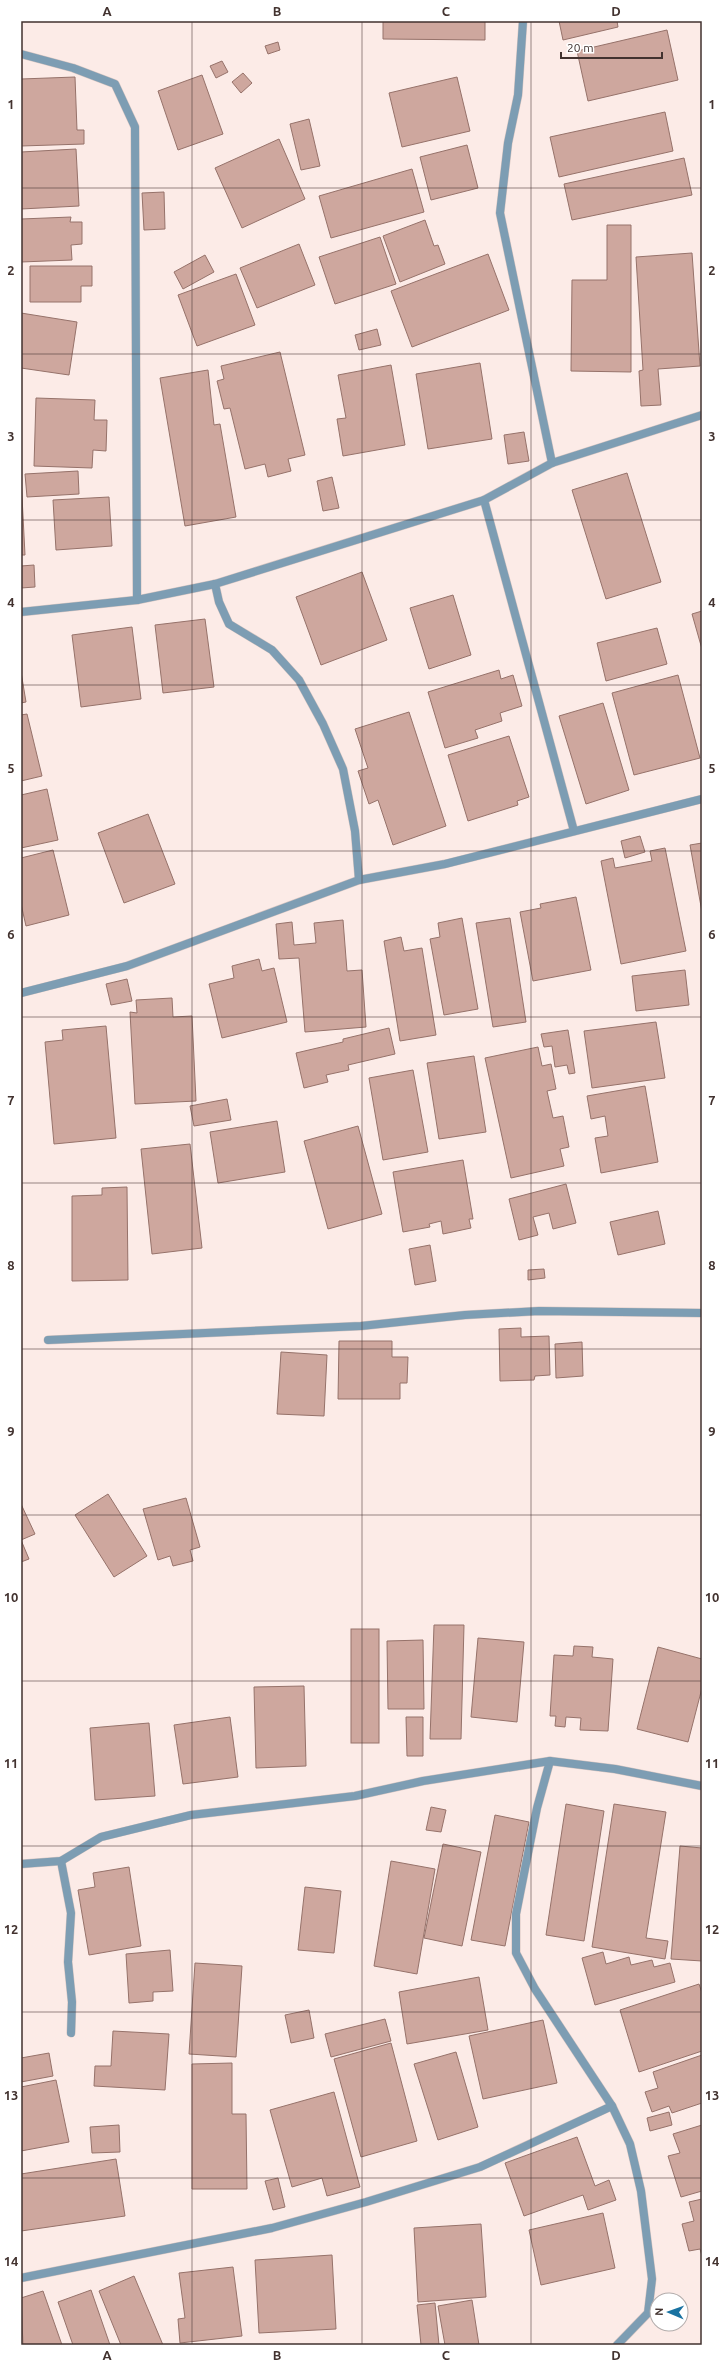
<svg xmlns="http://www.w3.org/2000/svg" width="723" height="2366" font-family="Ubuntu,sans-serif">
  <style>
    .building { fill: #cea79e; stroke: #96726a }
    .lines { fill: none; stroke-linecap: round; stroke-linejoin: round }
    .street-casing { stroke: #d7c6c2; stroke-width: 9 }
    .street { stroke: #7d9db3; stroke-width: 8 }
    .grid { fill: none; stroke: #42322f; stroke-width: 1; stroke-opacity: 0.55 }
    .neatline { fill: none; stroke: #42322f; stroke-width: 1.5 }
    .grid-label { font-size: 13px; text-anchor: middle; font-weight: bold; fill: #42322f }
  </style>
  <rect width="100%" height="100%" fill="#fcebe7"/>
  <!-- building -->
  <g class="building">
    <polygon points="383,21 485,21 485,40 383,39"/>
    <polygon points="559,21 617,21 618,27 563,40"/>
    <polygon points="667,30 678,80 588,101 577,51"/>
    <polygon points="278,42 280,50 268,54 265,46"/>
    <polygon points="222,61 228,72 216,78 210,66"/>
    <polygon points="243,73 252,83 241,93 232,82"/>
    <polygon points="202,75 223,134 178,150 158,91"/>
    <polygon points="75,77 77,130 84,130 84,144 21,146 21,79"/>
    <polygon points="457,77 470,131 402,147 389,93"/>
    <polygon points="665,112 673,151 559,177 550,137"/>
    <polygon points="309,119 320,166 301,170 290,124"/>
    <polygon points="279,139 305,199 242,228 215,168"/>
    <polygon points="467,145 478,188 431,200 420,157"/>
    <polygon points="76,149 79,206 21,209 21,152"/>
    <polygon points="684,158 692,195 572,220 564,184"/>
    <polygon points="412,169 424,212 331,238 319,196"/>
    <polygon points="164,192 165,229 144,230 142,193"/>
    <polygon points="71,217 70,222 82,222 82,244 71,245 72,260 21,262 21,219"/>
    <polygon points="425,220 434,246 438,245 445,264 400,282 383,236"/>
    <polygon points="607,225 631,225 631,372 571,371 572,280 607,280"/>
    <polygon points="380,237 396,284 335,304 319,257"/>
    <polygon points="299,244 315,285 257,308 240,268"/>
    <polygon points="692,253 700,366 658,369 661,405 641,406 639,371 643,370 636,257"/>
    <polygon points="488,254 509,310 412,347 391,291"/>
    <polygon points="205,255 214,272 183,289 174,272"/>
    <polygon points="30,266 92,266 92,286 81,286 81,302 30,302"/>
    <polygon points="236,274 255,325 197,346 178,295"/>
    <polygon points="21,313 77,322 69,375 21,368"/>
    <polygon points="377,329 381,345 359,350 355,335"/>
    <polygon points="280,352 305,455 288,459 291,471 268,477 265,464 245,469 230,408 224,409 217,381 224,379 221,366"/>
    <polygon points="480,363 492,439 428,449 416,374"/>
    <polygon points="391,365 405,445 343,456 337,419 346,418 338,375"/>
    <polygon points="208,370 214,425 220,424 236,517 185,526 160,378"/>
    <polygon points="36,398 95,400 94,420 107,420 106,451 93,450 92,468 34,466"/>
    <polygon points="524,432 529,461 508,464 504,435"/>
    <polygon points="78,471 79,494 27,497 25,474"/>
    <polygon points="627,473 661,582 606,599 572,490"/>
    <polygon points="21,477 25,555 21,555"/>
    <polygon points="332,477 339,508 323,511 317,481"/>
    <polygon points="109,497 112,546 56,550 53,500"/>
    <polygon points="34,565 35,587 21,588 21,566"/>
    <polygon points="362,572 387,640 321,665 296,597"/>
    <polygon points="453,595 471,655 429,669 410,608"/>
    <polygon points="702,611 702,649 692,614"/>
    <polygon points="205,619 214,687 163,693 155,625"/>
    <polygon points="132,627 141,699 81,707 72,635"/>
    <polygon points="657,628 667,664 606,681 597,643"/>
    <polygon points="499,670 501,679 513,675 522,706 500,713 502,721 475,730 478,738 445,748 428,692"/>
    <polygon points="21,672 26,702 21,703"/>
    <polygon points="678,675 700,758 634,775 612,693"/>
    <polygon points="603,703 629,790 586,804 559,716"/>
    <polygon points="409,712 446,826 393,845 378,800 369,804 358,771 368,768 355,729"/>
    <polygon points="27,714 42,776 21,781 21,715"/>
    <polygon points="509,736 529,797 517,801 518,805 468,821 448,755"/>
    <polygon points="47,789 58,840 21,848 21,795"/>
    <polygon points="148,814 175,884 124,903 98,833"/>
    <polygon points="640,836 645,852 625,858 621,841"/>
    <polygon points="702,843 702,912 690,845"/>
    <polygon points="665,848 686,951 621,964 601,861 613,858 615,868 652,861 650,851"/>
    <polygon points="53,850 69,915 26,926 21,904 21,858"/>
    <polygon points="576,897 591,970 533,981 520,912 541,908 540,904"/>
    <polygon points="462,918 478,1009 444,1015 430,939 440,937 438,923"/>
    <polygon points="510,918 526,1022 493,1027 476,923"/>
    <polygon points="343,920 347,971 362,970 366,1027 305,1032 299,958 279,959 276,924 292,922 294,945 316,943 314,923"/>
    <polygon points="401,937 404,951 422,948 436,1035 400,1041 384,941"/>
    <polygon points="259,959 262,971 274,968 287,1022 222,1038 209,984 234,978 232,966"/>
    <polygon points="685,970 689,1005 636,1011 632,976"/>
    <polygon points="127,979 132,1001 111,1005 106,984"/>
    <polygon points="172,998 173,1017 192,1016 196,1101 135,1104 130,1012 137,1013 136,1000"/>
    <polygon points="656,1022 665,1078 592,1088 584,1031"/>
    <polygon points="106,1026 116,1138 54,1144 45,1042 63,1040 62,1030"/>
    <polygon points="389,1028 395,1054 348,1065 349,1070 326,1075 328,1082 304,1088 296,1053 343,1042 343,1039"/>
    <polygon points="568,1030 575,1073 569,1074 567,1065 555,1067 552,1046 544,1047 541,1034"/>
    <polygon points="538,1047 542,1066 551,1064 556,1089 547,1091 553,1118 563,1116 569,1147 560,1149 564,1166 511,1178 485,1058"/>
    <polygon points="474,1056 486,1132 439,1139 427,1063"/>
    <polygon points="413,1070 428,1152 383,1160 369,1078"/>
    <polygon points="645,1086 658,1162 601,1173 595,1138 608,1136 605,1116 591,1119 587,1096"/>
    <polygon points="227,1099 231,1120 194,1126 190,1106"/>
    <polygon points="277,1121 285,1172 218,1183 210,1132"/>
    <polygon points="358,1126 382,1214 328,1229 304,1141"/>
    <polygon points="190,1144 202,1248 152,1254 141,1149"/>
    <polygon points="463,1160 473,1219 469,1219 471,1228 443,1234 441,1221 429,1224 430,1227 403,1232 393,1172"/>
    <polygon points="566,1184 576,1223 553,1229 549,1213 533,1217 538,1235 519,1240 509,1199"/>
    <polygon points="127,1187 128,1280 72,1281 72,1196 102,1195 102,1188"/>
    <polygon points="658,1211 665,1244 618,1255 610,1222"/>
    <polygon points="430,1245 436,1281 415,1285 409,1249"/>
    <polygon points="544,1269 545,1278 528,1280 528,1270"/>
    <polygon points="521,1328 521,1337 549,1336 550,1375 535,1376 534,1380 500,1381 499,1329"/>
    <polygon points="339,1341 392,1341 392,1357 408,1357 407,1383 400,1383 400,1399 338,1399"/>
    <polygon points="582,1342 583,1376 556,1378 555,1344"/>
    <polygon points="281,1352 327,1355 324,1416 277,1414"/>
    <polygon points="108,1494 147,1556 114,1577 75,1515"/>
    <polygon points="186,1498 200,1547 190,1550 193,1561 173,1566 170,1556 158,1560 143,1509"/>
    <polygon points="21,1504 35,1534 21,1540"/>
    <polygon points="21,1540 29,1559 21,1562"/>
    <polygon points="434,1625 464,1625 461,1739 430,1739"/>
    <rect x="351" y="1629" width="28" height="114"/>
    <polygon points="478,1638 524,1642 517,1722 471,1717"/>
    <polygon points="423,1640 424,1709 388,1709 387,1641"/>
    <polygon points="574,1646 593,1647 592,1657 613,1659 608,1731 580,1730 581,1718 566,1717 565,1727 555,1726 556,1716 550,1716 554,1655 573,1656"/>
    <polygon points="658,1647 702,1659 702,1688 688,1742 637,1729"/>
    <polygon points="304,1686 306,1766 256,1768 254,1687"/>
    <polygon points="230,1717 238,1777 183,1784 174,1725"/>
    <polygon points="406,1717 423,1717 423,1756 407,1756"/>
    <polygon points="149,1723 155,1796 95,1800 90,1728"/>
    <polygon points="566,1804 604,1811 584,1941 546,1935"/>
    <polygon points="614,1804 666,1812 646,1938 668,1941 665,1959 592,1947"/>
    <polygon points="431,1807 446,1810 441,1832 426,1830"/>
    <polygon points="495,1815 529,1822 505,1946 471,1940"/>
    <polygon points="443,1844 481,1852 462,1946 424,1938"/>
    <polygon points="680,1846 702,1848 702,1961 671,1959"/>
    <polygon points="391,1861 435,1869 417,1974 374,1966"/>
    <polygon points="129,1867 141,1946 89,1955 78,1890 95,1887 93,1873"/>
    <polygon points="305,1887 341,1891 334,1953 298,1950"/>
    <polygon points="170,1950 173,1991 153,1992 153,2001 129,2003 126,1954"/>
    <polygon points="603,1952 606,1964 629,1957 631,1965 652,1960 654,1967 670,1963 675,1982 595,2005 582,1958"/>
    <polygon points="195,1963 242,1966 236,2057 189,2054"/>
    <polygon points="479,1977 488,2030 407,2044 399,1992"/>
    <polygon points="699,1984 702,1993 702,2051 639,2072 620,2010"/>
    <polygon points="309,2010 314,2038 291,2043 285,2015"/>
    <polygon points="385,2019 391,2041 331,2057 325,2034"/>
    <polygon points="543,2020 557,2083 483,2099 469,2036"/>
    <polygon points="113,2031 169,2034 165,2090 94,2086 95,2066 111,2066"/>
    <polygon points="391,2043 417,2141 361,2157 334,2059"/>
    <polygon points="456,2052 478,2127 438,2140 414,2064"/>
    <polygon points="49,2053 53,2076 21,2082 21,2058"/>
    <polygon points="702,2055 702,2103 672,2113 669,2106 652,2112 645,2092 658,2088 653,2072"/>
    <polygon points="232,2063 232,2114 246,2114 247,2189 192,2189 192,2064"/>
    <polygon points="56,2080 69,2142 21,2151 21,2087"/>
    <polygon points="334,2092 360,2187 327,2196 322,2178 292,2187 270,2110"/>
    <polygon points="669,2112 672,2125 650,2131 647,2118"/>
    <polygon points="119,2125 120,2152 92,2153 90,2127"/>
    <polygon points="702,2125 702,2191 681,2197 668,2156 680,2153 673,2134"/>
    <polygon points="577,2137 595,2186 609,2180 616,2200 588,2210 583,2195 524,2216 505,2163"/>
    <polygon points="116,2159 125,2216 21,2231 21,2174"/>
    <polygon points="278,2178 285,2207 273,2210 265,2181"/>
    <polygon points="702,2199 702,2256 700,2249 689,2251 682,2224 694,2221 689,2202"/>
    <polygon points="603,2213 615,2268 541,2285 529,2230"/>
    <polygon points="481,2224 486,2297 418,2302 414,2228"/>
    <polygon points="332,2255 336,2329 259,2333 255,2260"/>
    <polygon points="233,2267 242,2336 180,2343 178,2319 185,2318 179,2273"/>
    <polygon points="134,2276 163,2345 121,2345 99,2291"/>
    <polygon points="91,2290 110,2345 73,2345 58,2302"/>
    <polygon points="43,2291 62,2345 23,2345 21,2298"/>
    <polygon points="472,2300 479,2345 445,2345 438,2306"/>
    <polygon points="435,2303 439,2345 421,2345 417,2305"/>
  </g>
  <g class="lines">
    <!-- street casing -->
    <g class="street-casing">
      <g id="street">
        <polyline points="523,21 518,95 508,143 500,213 552,463"/>
        <polyline points="21,54 73,68 115,84 135,127 137,600"/>
        <polyline points="484,500 574,831"/>
        <polyline points="215,584 219,602 229,624 272,650 299,680 323,724 343,769 355,831 359,880"/>
        <polyline points="21,612 137,600 215,584 484,500 552,463 702,415"/>
        <polyline points="21,993 127,966 359,880 445,864 702,799"/>
        <polyline points="48,1340 361,1326 465,1315 539,1311 702,1313"/>
        <polyline points="550,1761 537,1808 516,1914 516,1953 535,1989 612,2106 630,2144 641,2191 652,2279 648,2313 617,2345"/>
        <polyline points="61,1861 71,1913 68,1962 72,2002 71,2033"/>
        <polyline points="21,1864 61,1861 101,1837 191,1815 355,1796 423,1781 550,1761 615,1769 702,1786"/>
        <polyline points="21,2278 272,2228 366,2202 480,2167 612,2106"/>
      </g>
    </g>
    <!-- street -->
    <use href="#street" class="street"/>
  </g>
  <!-- grid -->
  <path class="grid" d="M192,21V2345M362,21V2345M531,21V2345M21,188H702M21,354H702M21,520H702M21,685H702M21,851H702M21,1017H702M21,1183H702M21,1349H702M21,1515H702M21,1681H702M21,1846H702M21,2012H702M21,2178H702"/>
  <!-- border -->
  <rect width="723" height="2366" fill="none" stroke="#ffffff" stroke-width="44"/>
  <!-- north arrow -->
  <g transform="translate(669 2312) rotate(272)"><circle r="19" fill="#ffffff" stroke="#b3adac"/>
  <path d="M0-3L7 15L0 10L-7 15Z" fill="#1972a1"/>
  <text y="-6" font-size="11" font-weight="bold" text-anchor="middle" fill="#42322f">N</text>
  </g>
  <!-- scale -->
  <path d="M561 52v6h101v-6" fill="none" stroke="#42322f" stroke-width="2"/>
  <text x="567" y="52" font-size="12" fill="#42322f" stroke="#ffffff" stroke-width="3" paint-order="stroke">20 m</text>
  <rect x="22" y="22" width="679" height="2322" class="neatline"/>
  <g class="grid-label">
    <text x="107" y="16">A</text>
    <text x="277" y="16">B</text>
    <text x="446" y="16">C</text>
    <text x="616" y="16">D</text>
    <text x="11" y="109">1</text>
    <text x="712" y="109">1</text>
    <text x="11" y="275">2</text>
    <text x="712" y="275">2</text>
    <text x="11" y="441">3</text>
    <text x="712" y="441">3</text>
    <text x="11" y="607">4</text>
    <text x="712" y="607">4</text>
    <text x="11" y="773">5</text>
    <text x="712" y="773">5</text>
    <text x="11" y="939">6</text>
    <text x="712" y="939">6</text>
    <text x="11" y="1105">7</text>
    <text x="712" y="1105">7</text>
    <text x="11" y="1270">8</text>
    <text x="712" y="1270">8</text>
    <text x="11" y="1436">9</text>
    <text x="712" y="1436">9</text>
    <text x="11" y="1602">10</text>
    <text x="712" y="1602">10</text>
    <text x="11" y="1768">11</text>
    <text x="712" y="1768">11</text>
    <text x="11" y="1934">12</text>
    <text x="712" y="1934">12</text>
    <text x="11" y="2100">13</text>
    <text x="712" y="2100">13</text>
    <text x="11" y="2266">14</text>
    <text x="712" y="2266">14</text>
    <text x="107" y="2360">A</text>
    <text x="277" y="2360">B</text>
    <text x="446" y="2360">C</text>
    <text x="616" y="2360">D</text>
  </g>
</svg>
